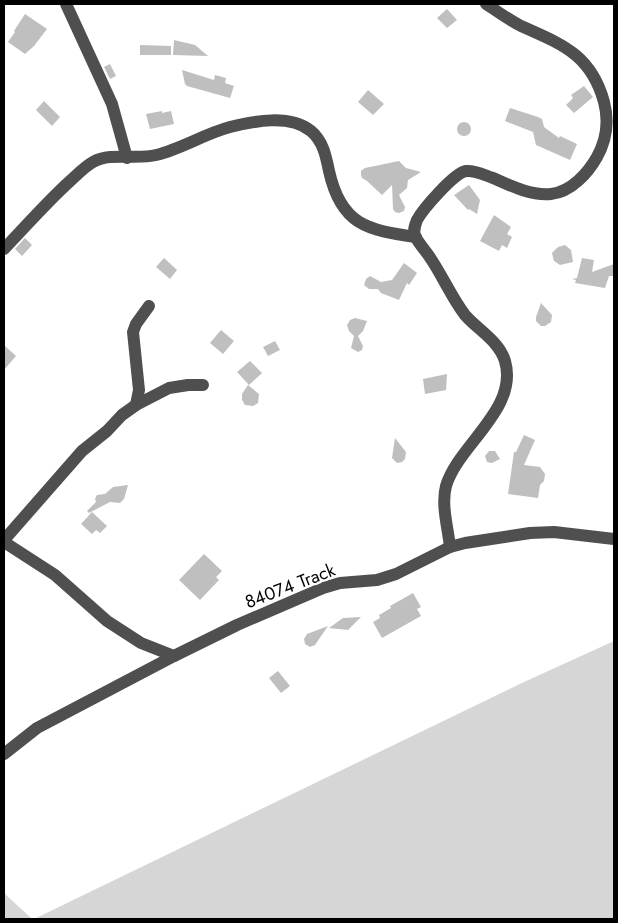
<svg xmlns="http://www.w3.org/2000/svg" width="618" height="923" font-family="Jost,sans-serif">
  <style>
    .green { fill: #d6d6d6 }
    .building { fill: #bfbfbf }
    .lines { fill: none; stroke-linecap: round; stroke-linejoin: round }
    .minor { stroke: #4f4f4f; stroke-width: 12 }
    .labels { text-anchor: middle; stroke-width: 4.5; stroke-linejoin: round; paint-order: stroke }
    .street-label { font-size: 18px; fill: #000; stroke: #fff }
  </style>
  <rect width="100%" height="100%" fill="#fff"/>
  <!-- green -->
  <g class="green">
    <polygon points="614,641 614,919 34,919 524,682"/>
    <polygon points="4,893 32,919 4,919"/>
  </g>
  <!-- building -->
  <g class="building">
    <polygon points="447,9 457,20 447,28 437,18"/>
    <polygon points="25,14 47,29 34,46 25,54 8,42 15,32 14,31"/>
    <polygon points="174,40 195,45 208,56 173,55"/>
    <polygon points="140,45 171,46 171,55 140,55"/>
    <polygon points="110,64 116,76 110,79 104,67"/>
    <polygon points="182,70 214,80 215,75 226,78 225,83 234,86 230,98 187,86 185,84"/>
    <polygon points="584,86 593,97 574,113 566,105 573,98 571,95"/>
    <polygon points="368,90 384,104 373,115 358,102"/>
    <polygon points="44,101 60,117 52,126 36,110"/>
    <polygon points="510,108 538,117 542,119 544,127 559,138 560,136 577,144 570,160 536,145 533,132 505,121"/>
    <polygon points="162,111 162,113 171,111 174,124 150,129 146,114"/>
    <circle cx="464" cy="129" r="7"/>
    <polygon points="399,161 406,168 421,172 408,180 407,188 399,195 405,207 404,211 399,213 395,212 393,209 392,185 382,195 367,181 362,178 361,175 361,171 365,168"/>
    <polygon points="469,185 480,200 477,214 469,209 468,210 454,195"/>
    <polygon points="494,215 511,227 507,234 512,237 507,248 502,245 499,251 480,241"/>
    <polygon points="25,238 32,245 22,256 15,249"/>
    <polygon points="565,245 571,250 573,262 560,265 554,261 552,253 558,247"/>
    <polygon points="164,258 177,270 170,279 156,267"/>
    <polygon points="582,258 594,260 592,272 614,264 614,276 609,276 605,288 575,283 576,280 572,279 577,278"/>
    <polygon points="404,263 417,273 409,285 407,283 399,300 381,293 378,289 369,289 364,285 366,279 370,276 381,282 392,280"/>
    <polygon points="541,303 552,315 551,322 545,326 541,326 536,321 536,317"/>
    <polygon points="355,318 367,321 363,331 358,336 363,346 362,350 358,352 351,348 354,336 349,331 347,325 350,320"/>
    <polygon points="221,330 234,341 223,354 210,343"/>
    <polygon points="275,341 280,350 268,356 263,347"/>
    <polygon points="4,345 16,356 4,370"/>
    <polygon points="250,361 262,373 249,385 237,372"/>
    <polygon points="447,374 446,390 425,394 423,379"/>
    <polygon points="248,385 259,394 258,403 253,406 245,405 242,400 242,394"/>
    <polygon points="524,435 535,440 524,465 540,467 545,474 544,481 540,485 538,498 508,494 514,452 516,452"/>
    <polygon points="395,438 406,452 405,459 402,462 397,463 392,458"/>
    <polygon points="489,451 495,451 500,459 492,463 487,462 485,456"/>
    <polygon points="128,485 124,499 120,503 110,502 89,513 87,511 96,502 95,499 97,495 105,494 113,487"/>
    <polygon points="92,512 107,526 100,533 96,530 92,534 81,524"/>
    <polygon points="204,554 222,571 216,577 219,580 200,600 179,580"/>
    <polygon points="413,593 421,607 417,609 421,616 382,638 373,622 380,618 379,615 391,608 390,606"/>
    <polygon points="361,617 348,630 329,628 343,618"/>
    <polygon points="328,626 315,645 310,647 305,644 304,639 307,634"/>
    <polygon points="278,671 290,686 281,693 269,678"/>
  </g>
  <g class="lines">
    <!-- minor -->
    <g class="minor">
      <polyline points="66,4 112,104 127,158"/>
      <path d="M4,249C26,226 46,203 69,182C77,175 84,167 93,162C111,152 136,160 156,155C181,149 204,134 230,127C254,121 290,114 311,131C323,141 326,156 329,171C341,225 367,230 416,237"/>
      <polyline points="136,405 139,390 133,332 136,324 149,306"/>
      <polyline points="4,540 82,451 107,431 122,415 136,405 169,388 188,385 203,385"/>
      <polyline points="4,542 55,575 107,621 141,643 174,656"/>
      <path d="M450,547C448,528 441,505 446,486C458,445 519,409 505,361C499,341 478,330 465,315C452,298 443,277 431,259C426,251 419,244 415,236C413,230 415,225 417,220C423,209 454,173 466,171C475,170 484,175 493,178C511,186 531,196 551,194C571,192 588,173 597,157C607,139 609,121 604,102C591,54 561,44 521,26C509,20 497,11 486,4"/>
      <polyline points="4,754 37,728 174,656 237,625 323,588 340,583 377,580 396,574 450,547 465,543 530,533 554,532 614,539"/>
    </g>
  </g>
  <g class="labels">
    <!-- street labels -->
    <g class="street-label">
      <text transform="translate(290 586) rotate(-21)" y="6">84074 Track</text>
    </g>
  </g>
  <!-- border -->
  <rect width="618" height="923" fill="none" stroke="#000000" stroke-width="10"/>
</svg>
